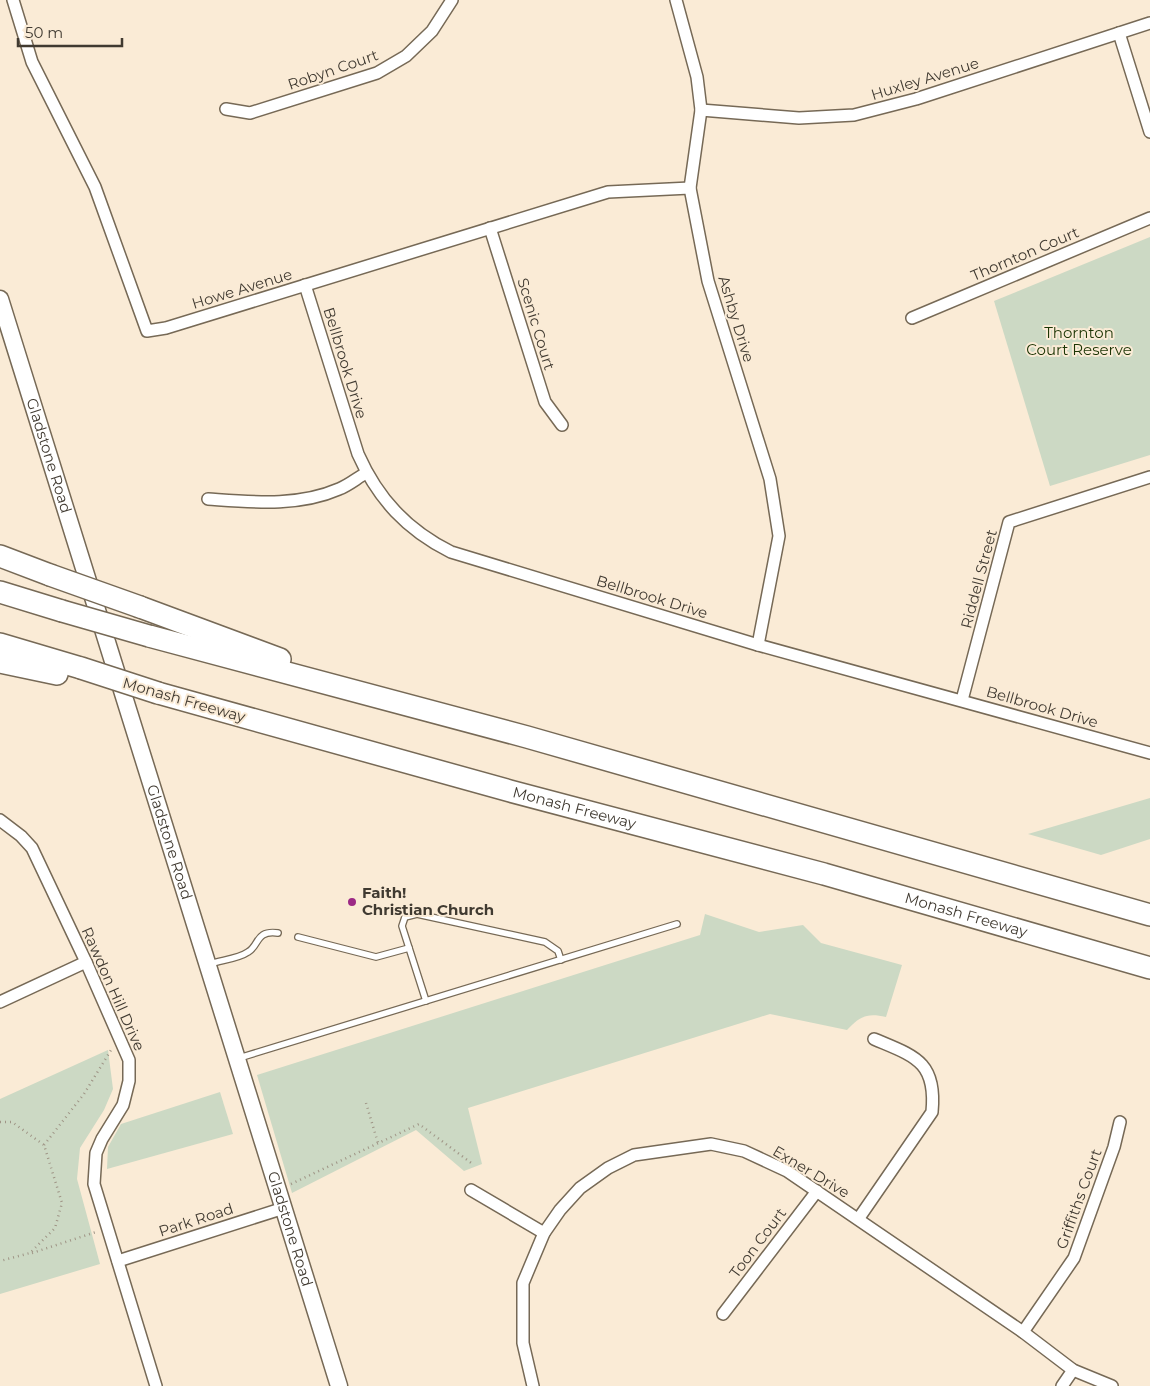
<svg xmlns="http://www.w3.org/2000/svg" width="1150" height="1386" font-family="Montserrat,sans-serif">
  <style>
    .green { fill: #ccd9c4 }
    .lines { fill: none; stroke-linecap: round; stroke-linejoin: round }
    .lane-casing { stroke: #766956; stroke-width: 8 }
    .street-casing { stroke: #766956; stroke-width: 14 }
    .secondary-casing { stroke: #766956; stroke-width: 19 }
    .highway-casing { stroke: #766956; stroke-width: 24 }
    .path { stroke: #9f9586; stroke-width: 2.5; stroke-dasharray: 1 4; stroke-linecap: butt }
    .lane { stroke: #fff; stroke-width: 5.5 }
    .street { stroke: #fff; stroke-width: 11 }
    .secondary { stroke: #fff; stroke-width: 16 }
    .highway { stroke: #fff; stroke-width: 21 }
    .highway-bridge-casing { stroke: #766956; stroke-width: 24; stroke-linecap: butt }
    .highway-bridge { stroke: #fff; stroke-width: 21 }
    .poi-dot { fill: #9c2985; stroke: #faebd6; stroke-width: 2 }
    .labels { text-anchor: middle; stroke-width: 4; stroke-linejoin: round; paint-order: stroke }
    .street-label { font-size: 15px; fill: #403a31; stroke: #faebd6 }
    .park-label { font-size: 15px; fill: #1b3504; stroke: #faebd6 }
    .poi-label { font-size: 15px; font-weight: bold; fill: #403a31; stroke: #faebd6; text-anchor: start }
  </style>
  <rect width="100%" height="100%" fill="#faebd6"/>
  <!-- green -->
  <g class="green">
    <polygon points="1150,237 1150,455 1050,486 994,301"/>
    <polygon points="1150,798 1150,839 1101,855 1028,834"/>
    <path d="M705,914L759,932L803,925L821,943L902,965L886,1017C867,1013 860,1016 847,1030L770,1014L468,1108L482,1164L464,1171L416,1130L292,1193L257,1075L700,935Z"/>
    <polygon points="108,1050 113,1089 104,1110 80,1148 77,1179 100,1264 0,1294 0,1099"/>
    <polygon points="220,1092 233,1134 107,1169 108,1147 121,1124"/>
  </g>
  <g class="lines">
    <!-- lane casing -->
    <g class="lane-casing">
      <g id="lane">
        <polyline points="298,937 376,957 409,948"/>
        <path d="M210,964C221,960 238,959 248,952C260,945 255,930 278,933"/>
        <polyline points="426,1001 402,926 405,917 417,914 545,942 558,951 561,960"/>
        <polyline points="239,1058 677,924"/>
      </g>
    </g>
    <!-- street casing -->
    <g class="street-casing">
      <g id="street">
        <polyline points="13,0 32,62 95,187 147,331 166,328 608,192 690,188"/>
        <polyline points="676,0 697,77 701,110 690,188 708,281 770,479 779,536 758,645"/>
        <polyline points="1119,33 1150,132"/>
        <polyline points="226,109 250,113 377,73 406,56 432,31 452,0"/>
        <polyline points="701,110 799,118 854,115 916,99 1150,23"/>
        <polyline points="490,228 545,402 562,425"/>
        <path d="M305,285L358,454C378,499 407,530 451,552L758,645L1150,753"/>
        <polyline points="912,318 1150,218"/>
        <path d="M208,499C252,502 298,507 339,489C349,485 357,478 366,473"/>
        <polyline points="962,700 1009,522 1150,477"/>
        <polyline points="0,820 21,836 32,848 86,962 129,1060 129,1081 123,1105 102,1139 96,1153 94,1184 156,1386"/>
        <polyline points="0,1002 86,962"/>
        <polyline points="471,1190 544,1233"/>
        <path d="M859,1218L932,1112C937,1061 914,1056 874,1039"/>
        <polyline points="118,1261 284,1208"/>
        <polyline points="723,1314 817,1191"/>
        <polyline points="1023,1332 1074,1258 1114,1147 1120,1122"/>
        <polyline points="533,1386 523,1343 523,1283 544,1233 560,1210 580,1188 608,1168 634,1155 711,1144 744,1151 787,1171 1023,1332 1073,1370 1112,1386"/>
        <polyline points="1062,1386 1073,1370"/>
      </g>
    </g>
    <!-- secondary casing -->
    <g class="secondary-casing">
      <g id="secondary">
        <path id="s1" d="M0,299L339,1386"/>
      </g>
    </g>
    <!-- highway casing -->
    <g class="highway-casing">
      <g id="highway">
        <polyline points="0,556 50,575"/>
        <polyline points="0,592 62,611"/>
        <polyline points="140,607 280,659"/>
        <polyline points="149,636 527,737 1150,915"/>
        <polyline points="0,644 81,668"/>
        <polyline points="0,662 57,674"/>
        <path id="s2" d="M158,693L510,791L824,874L1150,968"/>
      </g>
    </g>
    <!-- path -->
    <g class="path">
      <polyline points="366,1103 378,1143"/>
      <polyline points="0,1122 12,1122 44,1145 62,1203 55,1228 30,1253 0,1261"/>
      <polyline points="44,1145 84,1094 111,1050"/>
      <polyline points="291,1184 419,1124 474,1165"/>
      <polyline points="32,1253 96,1232"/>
    </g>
    <!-- lane -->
    <use href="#lane" class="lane"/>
    <!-- street -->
    <use href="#street" class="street"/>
    <!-- secondary -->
    <use href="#secondary" class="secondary"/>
    <!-- highway -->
    <use href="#highway" class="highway"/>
    <!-- highway-bridge casing -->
    <g class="highway-bridge-casing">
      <g id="highway-bridge">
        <polyline points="50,575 140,607"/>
        <polyline points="62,611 149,636"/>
        <polyline points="81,668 158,693"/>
      </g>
    </g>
    <!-- highway-bridge -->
    <use href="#highway-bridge" class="highway-bridge"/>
  </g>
  <!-- markers -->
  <circle class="poi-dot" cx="352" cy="902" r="5"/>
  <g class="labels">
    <!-- street labels -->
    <g class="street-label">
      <text transform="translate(333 70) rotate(-19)" y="5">Robyn Court</text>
      <text transform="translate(925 79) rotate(-17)" y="5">Huxley Avenue</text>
      <text transform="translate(1025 254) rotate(-23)" y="5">Thornton Court</text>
      <text transform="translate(242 289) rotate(-17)" y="5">Howe Avenue</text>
      <text transform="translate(736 319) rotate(73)" y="5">Ashby Drive</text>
      <text transform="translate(536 324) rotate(73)" y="5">Scenic Court</text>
      <text transform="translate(345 363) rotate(73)" y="5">Bellbrook Drive</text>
      <text dy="5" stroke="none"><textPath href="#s1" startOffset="164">Gladstone Road</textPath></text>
      <text transform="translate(979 579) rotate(-75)" y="5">Riddell Street</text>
      <text transform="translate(652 597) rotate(17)" y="5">Bellbrook Drive</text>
      <text transform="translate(184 700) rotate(16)" y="5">Monash Freeway</text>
      <text transform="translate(1042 707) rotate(16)" y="5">Bellbrook Drive</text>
      <text dy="5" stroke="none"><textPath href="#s2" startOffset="432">Monash Freeway</textPath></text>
      <text dy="5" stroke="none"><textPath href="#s1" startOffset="569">Gladstone Road</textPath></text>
      <text dy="5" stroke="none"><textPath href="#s2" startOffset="838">Monash Freeway</textPath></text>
      <text transform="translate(113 989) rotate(66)" y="5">Rawdon Hill Drive</text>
      <text transform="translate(811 1172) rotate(31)" y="5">Exner Drive</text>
      <text transform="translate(1079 1199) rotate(-70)" y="5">Griffiths Court</text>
      <text transform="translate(196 1220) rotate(-18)" y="5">Park Road</text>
      <text dy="5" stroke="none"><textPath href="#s1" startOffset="974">Gladstone Road</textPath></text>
      <text transform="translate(758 1243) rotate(-53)" y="5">Toon Court</text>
    </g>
    <!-- park labels -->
    <g class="park-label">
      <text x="1079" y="338">Thornton<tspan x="1079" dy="17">Court Reserve</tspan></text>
    </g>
    <!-- poi labels -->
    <g class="poi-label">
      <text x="362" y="898">Faith!<tspan x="362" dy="17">Christian Church</tspan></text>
    </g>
  </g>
  <!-- scale -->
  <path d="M18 38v8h104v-8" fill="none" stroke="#403a31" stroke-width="2.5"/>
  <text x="25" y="38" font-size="15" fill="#403a31" stroke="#faebd6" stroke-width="4" paint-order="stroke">50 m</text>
</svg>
